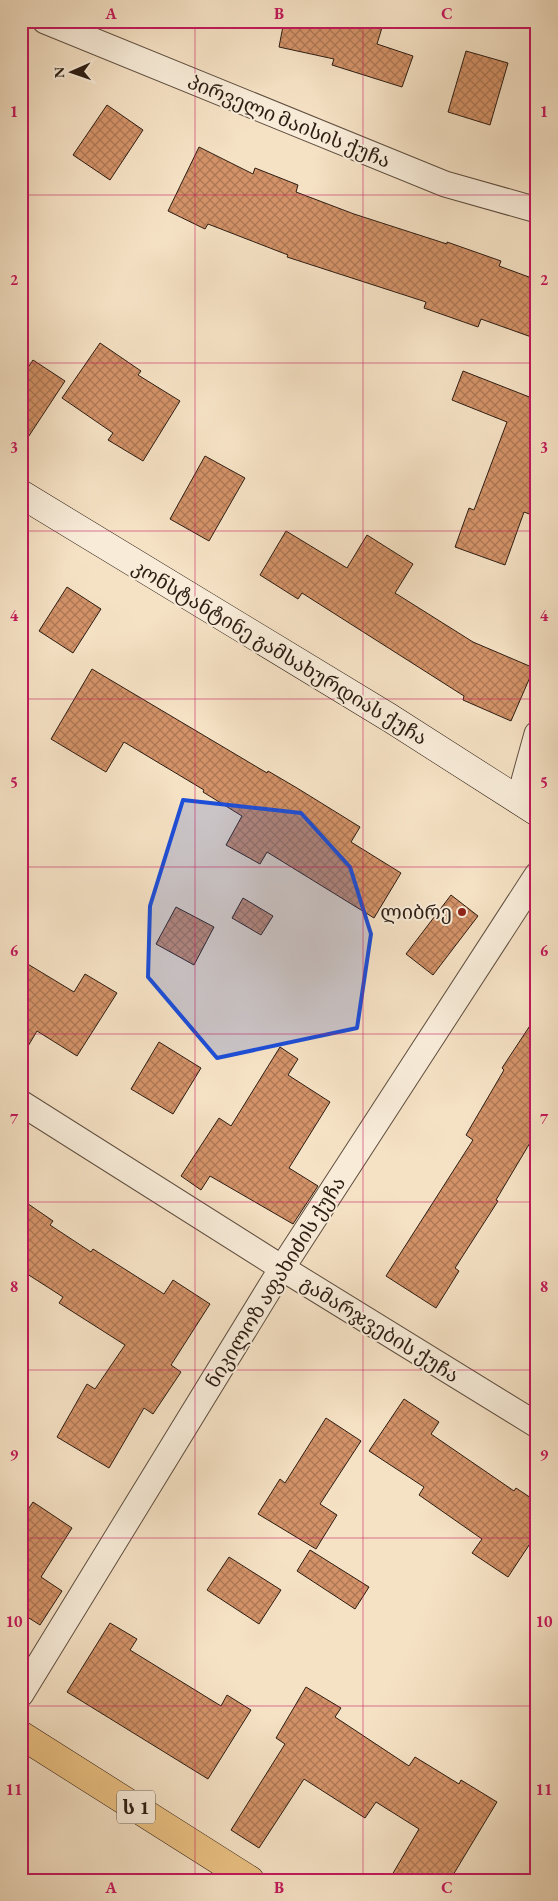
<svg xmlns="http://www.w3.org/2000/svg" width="558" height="1901" font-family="'EB Garamond','Noto Serif Georgian',serif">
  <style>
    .building { fill: url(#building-cross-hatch); stroke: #2d1d13 }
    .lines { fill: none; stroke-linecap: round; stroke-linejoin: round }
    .minor-casing { stroke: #5f4e3f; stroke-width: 27 }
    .secondary-casing { stroke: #2d1d13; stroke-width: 29 }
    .trunk-casing { stroke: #2d1d13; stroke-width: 29 }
    .minor { stroke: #f8ecd9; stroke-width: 25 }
    .secondary { stroke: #f8ecd9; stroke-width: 28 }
    .trunk { stroke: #eac082; stroke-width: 28 }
    .marked { fill: #1d4ed8; fill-opacity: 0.2; stroke: #1d4ed8; stroke-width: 4; stroke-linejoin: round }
    .grid { fill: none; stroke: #c2185b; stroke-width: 1; stroke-opacity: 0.55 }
    .poi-dot { fill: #8f2418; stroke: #f8ecd9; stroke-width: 2 }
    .labels { text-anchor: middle; stroke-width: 4; stroke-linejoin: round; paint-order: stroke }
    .shield { fill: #f8ecd9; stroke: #6a5b4e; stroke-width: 1 }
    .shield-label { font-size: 19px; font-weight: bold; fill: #2d1d13 }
    .street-label { font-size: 20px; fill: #2d1d13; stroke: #f8ecd9 }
    .poi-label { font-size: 20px; fill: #2d1d13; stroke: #f8ecd9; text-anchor: end }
    .neatline { fill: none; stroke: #c2185b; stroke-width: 2 }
    .grid-label { font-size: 16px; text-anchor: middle; font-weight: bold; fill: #c2185b }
  </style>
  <defs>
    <pattern id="building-cross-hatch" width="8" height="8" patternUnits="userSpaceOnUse" patternTransform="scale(1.25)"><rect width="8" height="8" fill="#d39268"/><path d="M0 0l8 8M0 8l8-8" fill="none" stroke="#ac7754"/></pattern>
  </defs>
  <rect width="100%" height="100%" fill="#f5e1c4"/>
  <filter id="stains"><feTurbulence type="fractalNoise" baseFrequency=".004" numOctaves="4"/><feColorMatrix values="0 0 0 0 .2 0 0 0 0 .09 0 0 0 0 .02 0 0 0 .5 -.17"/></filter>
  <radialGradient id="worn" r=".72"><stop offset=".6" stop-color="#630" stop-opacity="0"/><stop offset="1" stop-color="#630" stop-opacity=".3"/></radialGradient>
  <!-- building -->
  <g class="building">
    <polygon points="284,21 384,21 377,44 413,56 402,87 332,65 334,59 279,47"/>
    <polygon points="466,51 508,63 490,125 448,112"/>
    <polygon points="107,105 143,130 110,180 73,155"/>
    <polygon points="199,147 253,174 255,168 298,185 296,192 354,214 447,244 447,242 501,261 499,266 537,280 537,339 481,319 478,327 424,308 426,302 287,257 288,255 208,224 205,229 168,211"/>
    <polygon points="100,343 141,371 138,375 180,401 143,461 108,440 113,433 62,398"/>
    <polygon points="33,360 65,381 21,448 21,378"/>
    <polygon points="463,371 537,400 537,517 524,512 505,565 455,547 469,508 474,510 507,422 452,400"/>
    <polygon points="205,456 245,478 209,541 170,519"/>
    <polygon points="286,531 347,568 367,535 413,564 395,593 473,642 534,668 511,721 463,700 464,696 302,593 298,599 260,575"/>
    <polygon points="67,587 101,609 73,653 39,631"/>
    <polygon points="92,669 267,773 268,771 297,788 360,827 351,842 401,873 374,918 267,852 260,864 226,845 242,816 203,792 204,790 124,742 106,772 51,739"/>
    <polygon points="451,895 478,916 433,975 406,954"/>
    <polygon points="243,898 273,916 261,935 232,918"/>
    <polygon points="176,907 214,927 194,965 156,944"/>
    <polygon points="21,960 74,992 85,974 117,993 77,1056 37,1031 21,1058"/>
    <polygon points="537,1015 537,1131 496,1200 498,1201 455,1268 459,1271 436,1308 386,1276 473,1140 466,1135 504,1070 502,1068"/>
    <polygon points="159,1042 201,1068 173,1114 131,1089"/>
    <polygon points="280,1047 298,1059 288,1075 330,1102 289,1168 318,1186 293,1224 210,1176 201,1190 181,1176 219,1118 231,1126"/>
    <polygon points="21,1199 53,1221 50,1225 91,1252 93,1249 164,1294 173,1280 210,1304 171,1365 181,1372 153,1414 144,1408 109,1468 57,1437 87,1384 95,1389 125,1345 59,1303 63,1297 21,1270"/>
    <polygon points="404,1399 439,1422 431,1434 514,1491 516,1488 537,1502 537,1533 508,1577 472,1553 482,1539 419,1495 424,1487 369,1451"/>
    <polygon points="326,1418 361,1441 320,1504 337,1515 316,1549 258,1514 280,1479 285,1483"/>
    <polygon points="33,1502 72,1528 41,1577 62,1591 40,1625 21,1613 21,1520"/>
    <polygon points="310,1550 369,1587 355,1609 297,1571"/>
    <polygon points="229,1557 281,1590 259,1624 207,1590"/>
    <polygon points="110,1623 137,1639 130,1650 221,1706 227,1695 251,1710 208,1779 67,1692"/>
    <polygon points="306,1687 341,1708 335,1717 409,1766 415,1757 459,1784 461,1780 497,1802 450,1880 389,1880 419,1829 376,1802 365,1818 304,1779 259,1848 231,1830 285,1744 276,1738"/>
  </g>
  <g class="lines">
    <!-- minor casing -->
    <g class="minor-casing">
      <g id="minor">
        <polyline points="45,21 445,184 537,210"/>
        <polyline points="519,799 537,734"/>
        <polyline points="21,1103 282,1268 537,1425"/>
        <polyline points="21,1694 282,1268 537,875"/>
      </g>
    </g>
    <!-- secondary casing -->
    <g class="secondary-casing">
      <polyline id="secondary" points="21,494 390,718 537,812"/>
    </g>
    <!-- trunk casing -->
    <g class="trunk-casing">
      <polyline id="trunk" points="21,1735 250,1880"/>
    </g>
    <!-- minor -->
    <use href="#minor" class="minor"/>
    <!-- secondary -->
    <use href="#secondary" class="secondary"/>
    <!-- trunk -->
    <use href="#trunk" class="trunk"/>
  </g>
  <!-- marked area -->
  <path class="marked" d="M183,800L301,813L350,867L371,934L357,1028L217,1058L148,977L150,906Z"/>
  <!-- grid -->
  <path class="grid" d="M195,21V1880M363,21V1880M21,195H537M21,363H537M21,531H537M21,699H537M21,867H537M21,1034H537M21,1202H537M21,1370H537M21,1538H537M21,1706H537"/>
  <!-- markers -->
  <circle class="poi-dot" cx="462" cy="912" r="5"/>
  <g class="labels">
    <!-- shield labels -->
    <rect class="shield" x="117" y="1790.5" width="38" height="33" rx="4"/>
    <g class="shield-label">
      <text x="136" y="1814">ს 1</text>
    </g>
    <!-- street labels -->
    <g class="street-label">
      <text transform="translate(289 121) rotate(22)" y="7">პირველი მაისის ქუჩა</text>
      <text transform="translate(280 652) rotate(31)" y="7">კონსტანტინე გამსახურდიას ქუჩა</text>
      <text transform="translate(275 1282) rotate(-58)" y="7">ნიკილოზ აფახიძის ქუჩა</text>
      <text transform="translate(380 1329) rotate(32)" y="7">გამარჯვების ქუჩა</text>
    </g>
    <!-- poi labels -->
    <g class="poi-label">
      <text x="452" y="919">ლიბრე</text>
    </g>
  </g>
  <!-- margin -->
  <rect width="558" height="1901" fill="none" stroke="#f5e1c4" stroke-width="55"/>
  <!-- north arrow -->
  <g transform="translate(72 72) rotate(268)" stroke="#f8ecd9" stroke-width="4" paint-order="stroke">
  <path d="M0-4L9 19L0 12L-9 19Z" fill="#2d1d13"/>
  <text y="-8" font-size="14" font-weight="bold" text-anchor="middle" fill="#2d1d13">N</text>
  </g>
  <rect x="28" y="28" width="502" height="1846" class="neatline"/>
  <g class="grid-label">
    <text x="111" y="19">A</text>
    <text x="279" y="19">B</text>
    <text x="447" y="19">C</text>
    <text x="14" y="117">1</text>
    <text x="544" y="117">1</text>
    <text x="14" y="285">2</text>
    <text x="544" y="285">2</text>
    <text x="14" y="453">3</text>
    <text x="544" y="453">3</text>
    <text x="14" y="621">4</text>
    <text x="544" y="621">4</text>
    <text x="14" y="788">5</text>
    <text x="544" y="788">5</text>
    <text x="14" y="956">6</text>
    <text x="544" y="956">6</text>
    <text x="14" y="1124">7</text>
    <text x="544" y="1124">7</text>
    <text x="14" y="1292">8</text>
    <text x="544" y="1292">8</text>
    <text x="14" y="1460">9</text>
    <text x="544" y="1460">9</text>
    <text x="14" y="1627">10</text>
    <text x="544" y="1627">10</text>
    <text x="14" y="1795">11</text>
    <text x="544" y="1795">11</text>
    <text x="111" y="1893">A</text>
    <text x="279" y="1893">B</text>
    <text x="447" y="1893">C</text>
  </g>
  <rect width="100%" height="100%" filter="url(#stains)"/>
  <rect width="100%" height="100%" fill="url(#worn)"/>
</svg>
